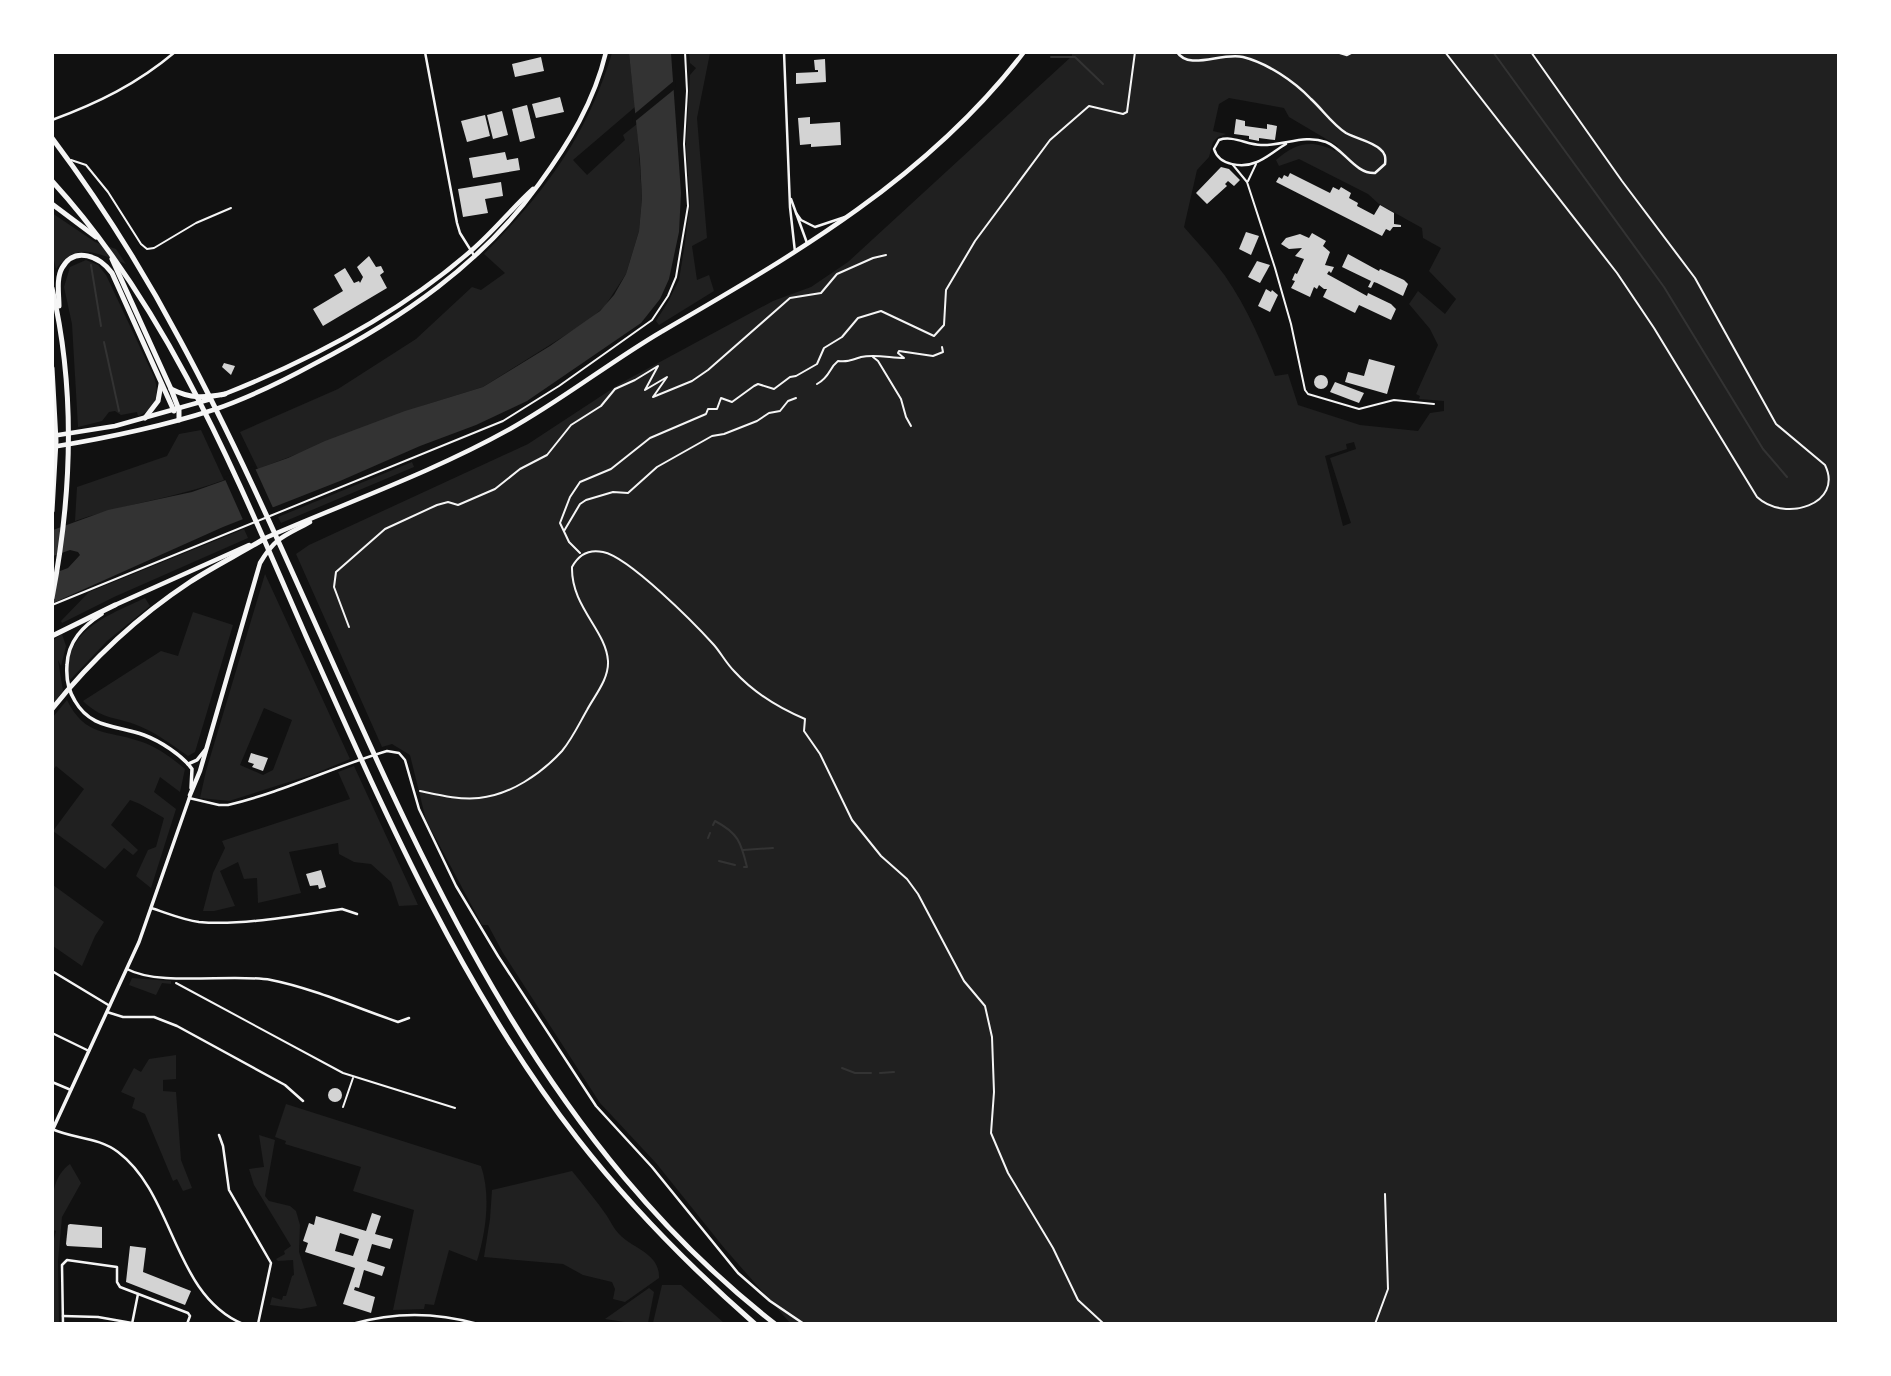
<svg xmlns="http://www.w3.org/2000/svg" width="1891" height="1376" font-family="Arial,sans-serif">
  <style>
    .green { fill: #202020; fill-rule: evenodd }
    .water { fill: #333 }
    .pier { fill: #111 }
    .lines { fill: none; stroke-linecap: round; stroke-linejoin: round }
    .stream { stroke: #333; stroke-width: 2 }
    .building { fill: #d3d3d3; fill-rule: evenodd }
    .path { stroke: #f5f5f5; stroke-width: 2 }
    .service { stroke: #f5f5f5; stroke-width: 2 }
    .pedestrian { stroke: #f5f5f5; stroke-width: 2 }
    .minor { stroke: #f5f5f5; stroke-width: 2.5 }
    .tertiary { stroke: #f5f5f5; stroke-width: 3.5 }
    .primary { stroke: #f5f5f5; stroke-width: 4.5 }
    .motorway { stroke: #f5f5f5; stroke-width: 5 }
  </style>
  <rect width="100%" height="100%" fill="#111"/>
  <!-- green -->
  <g class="green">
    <path d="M612,53H629L635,107L573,160L587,175L625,140L623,135L637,124L642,198L639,231L626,274L605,306L588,321L483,387L425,405L258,469L240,432L338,389L416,339L472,287L481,290L505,273L484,254C545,192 587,136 612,53Z"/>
    <polygon points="689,53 710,53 697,118 707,238 692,246 697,280 709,275 714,291 659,325 656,321 668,302 679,280 685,243 690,203 686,145 690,75 696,68 690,63"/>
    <path d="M1072,53H1838V1323H790L725,1249L656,1163L600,1103L503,953L488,925H482L426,820L410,755L392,744L382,747L296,554L309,545L528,444L621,383L773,301L811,287L848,262L1072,56ZM1229,98L1284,108L1289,117L1338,146L1335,151C1311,139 1296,143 1276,160L1279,166L1299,159L1368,194L1379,204L1422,228L1423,238L1441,248L1429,271L1456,299L1445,314L1418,291L1409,304L1430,329L1438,345L1416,394L1420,396L1419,399L1444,401V411L1430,413L1418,431L1360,425L1298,405L1288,374L1275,376C1260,338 1242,296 1216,264C1206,251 1195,240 1184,227L1197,170L1209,157L1213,142L1218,137L1226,134L1213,131L1219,104ZM1354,442L1356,449L1330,458L1351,523L1343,526L1325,456L1347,449L1346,444Z"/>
    <path d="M52,213L95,242L116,249L126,264C97,254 78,240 56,269L53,256Z"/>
    <path d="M86,260L98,265L106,275L154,377C160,394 156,410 138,416L137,412L121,415L115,411L109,412L102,421L78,427L72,324L64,287L70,267Z"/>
    <path d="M201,430L224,480C176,498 124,504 75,521L77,487L167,456L179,434Z"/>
    <polygon points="412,462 414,467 281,523 278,517"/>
    <polygon points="244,529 248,538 114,597 62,623 61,621 89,592"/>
    <path d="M265,574L350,759L314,774L229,801L200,798L206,771ZM264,708L292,720L273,770L263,775L240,765Z"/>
    <path d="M145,598L150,606L107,641L69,681C61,631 109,615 145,598Z"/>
    <path d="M193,612L233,625L195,752L188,756C171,744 154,731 134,724C111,716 102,719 83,701L161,651L178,656Z"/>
    <polygon points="62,634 66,646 61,666 58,660 63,691 53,704 53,640"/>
    <path d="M67,700C85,737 107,730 139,741C156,746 172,758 185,769L180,792L160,777L154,792L176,809L151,888L136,876L148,850L156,847L164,818L140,804L130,800L111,825L138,850L133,855L124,848L105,869L53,831L84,789L56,766L53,770V717Z"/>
    <polygon points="354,766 418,905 399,906 391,882 371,864 354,862 339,854 338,843 289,852 301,893 258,903 257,878 244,879 238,862 220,871 235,906 214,911 203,911 213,873 225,848 222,841 350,799 338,772"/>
    <polygon points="53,885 104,922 95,936 82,966 53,946"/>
    <polygon points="132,978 171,981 171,984 162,983 156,995 129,985"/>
    <polygon points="176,1055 176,1079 163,1080 163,1091 176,1092 181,1160 192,1188 183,1191 177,1179 173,1181 145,1114 132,1108 135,1098 121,1092 134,1068 141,1072 149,1059"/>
    <path d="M286,1104L481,1166C491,1195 486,1232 477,1261L449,1250L434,1305L425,1304L424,1309L393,1310L414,1210L353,1191L361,1167L285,1144L286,1141L275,1137Z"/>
    <polygon points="259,1135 275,1140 265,1196 269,1201 290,1206 296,1211 300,1225 299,1252 317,1306 301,1309 270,1305 272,1297 282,1300 283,1296 286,1296 292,1276 294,1275 293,1260 278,1261 276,1259 285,1254 284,1251 291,1246 254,1185 249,1169 264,1167"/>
    <path d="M70,1164L81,1183L62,1217L58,1261L59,1323H53L52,1246L56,1231L53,1230C52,1207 49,1179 70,1164Z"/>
    <path d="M572,1171C584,1186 596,1200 607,1216C611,1222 614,1229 619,1234C633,1249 660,1253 659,1278L625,1302L613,1299L615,1289L612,1282L583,1275L563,1264L484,1257L490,1219L492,1190Z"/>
    <polygon points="662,1285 681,1285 724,1323 653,1323"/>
    <polygon points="649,1288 654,1292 648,1323 631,1323 605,1319"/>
  </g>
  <!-- water -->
  <polygon class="water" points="629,53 671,53 681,193 679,232 669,279 660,299 641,323 527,401 476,425 420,446 340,481 223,527 53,603 52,574 68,568 80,555 78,552 70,550 53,556 53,530 108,510 192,492 288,458 325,441 405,411 483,387 550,346 600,311 614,295 626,274 639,231 642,198 640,160"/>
  <!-- pier -->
  <g class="pier">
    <polygon points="675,80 676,88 633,123 632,116"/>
    <polygon points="254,466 274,510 244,522 224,477"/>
  </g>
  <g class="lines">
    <!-- stream -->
    <g class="stream">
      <polyline points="1493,52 1664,287 1763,449 1787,477"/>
      <polyline points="1051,57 1075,57 1103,84"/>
      <polyline points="91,265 101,326"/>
      <polyline points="104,342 119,411"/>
      <path d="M713,825L715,821C738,833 741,842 747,867H744"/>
      <polyline points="708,838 710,833"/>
      <polyline points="743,850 773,848"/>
      <polyline points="719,861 735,865"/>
      <polyline points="842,1068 855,1073 871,1073"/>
      <polyline points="880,1073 894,1072"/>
    </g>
  </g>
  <!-- building -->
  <g class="building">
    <polygon points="541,57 544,71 515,77 512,64"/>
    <polygon points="825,59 826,82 796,84 796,73 818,72 818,70 815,70 814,60"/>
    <polygon points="560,97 564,112 536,118 532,104"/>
    <polygon points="527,105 535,138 520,142 512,109"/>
    <polygon points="502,111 508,135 493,139 487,115"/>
    <polygon points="485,115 490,136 467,142 461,121"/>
    <polygon points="810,117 810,124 840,122 841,145 811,147 811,144 800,145 798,118"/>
    <polygon points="1236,119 1245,121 1245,126 1267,129 1267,124 1277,126 1275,140 1259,138 1259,141 1249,139 1249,136 1234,134"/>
    <polygon points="505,152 507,160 518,158 520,170 473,178 469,158"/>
    <polygon points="1221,167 1229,169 1240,180 1234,186 1228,181 1225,184 1227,186 1207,204 1196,193"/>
    <polygon points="1290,173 1330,193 1333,187 1339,190 1341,187 1351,193 1349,198 1358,203 1357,206 1374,215 1380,205 1394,213 1394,224 1401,225 1401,227 1393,227 1390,231 1386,229 1382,236 1276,182 1279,177 1282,179 1284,175 1288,177"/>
    <polygon points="501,182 503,196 485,199 488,213 463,217 458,189"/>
    <polygon points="1246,232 1259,236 1251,255 1239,249"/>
    <polygon points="1312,233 1326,241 1323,246 1330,252 1325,265 1334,267 1331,273 1329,271 1327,274 1367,296 1368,293 1391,304 1396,309 1391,320 1359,305 1355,313 1323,297 1327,289 1324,289 1319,285 1317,289 1314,287 1310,297 1291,288 1295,281 1292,280 1295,273 1297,274 1304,259 1295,256 1302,248 1289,249 1281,244 1286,238 1300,234 1309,238"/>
    <polygon points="1348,254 1379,271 1380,269 1404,280 1408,284 1403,296 1377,283 1374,282 1371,288 1368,287 1371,281 1342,267"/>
    <polygon points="369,256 376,267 381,266 384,272 380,275 387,288 323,326 313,309 343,291 334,275 345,268 354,283 359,281 360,283 363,277 357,267"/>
    <polygon points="1257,261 1270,265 1260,283 1248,277"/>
    <polygon points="1266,289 1271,292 1272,290 1278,295 1270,312 1258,306"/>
    <polygon points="1369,359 1395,366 1387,394 1345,382 1348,372 1364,376"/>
    <polygon points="224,363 235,366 231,375 222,367"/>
    <circle cx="1321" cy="382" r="7"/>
    <polygon points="1335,382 1364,393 1359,403 1330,392"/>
    <polygon points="251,753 268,758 263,771 252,767 254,764 248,762"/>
    <polygon points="321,870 326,887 319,889 318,885 310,886 306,874"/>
    <circle cx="335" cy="1095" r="7"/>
    <path d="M372,1213L381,1216L375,1234L393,1239L390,1249L372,1244L367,1261L385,1267L382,1276L364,1270L359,1288L355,1287L354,1290L375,1297L371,1313L343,1304L355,1268L305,1252L308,1243L303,1241L309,1223L314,1225L316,1216L366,1231ZM340,1233L359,1239L353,1256L335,1251Z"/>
    <polygon points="70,1224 102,1227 102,1248 67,1246 66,1244 68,1225"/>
    <polygon points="130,1246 146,1248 143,1272 191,1291 185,1305 126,1282"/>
  </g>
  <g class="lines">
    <!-- path -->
    <g class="path">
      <path d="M1445,52L1617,273L1654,328L1757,497C1785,523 1844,504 1825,465L1776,424L1695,278L1622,181L1531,52"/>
      <polyline points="873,357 878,361 901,399 906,417 911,426"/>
      <path d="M817,384C831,376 828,369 838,361C848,362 852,360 861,357C875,354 891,358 904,358L898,353L899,351L933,356L943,352L942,347"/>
      <polyline points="564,531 580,504 586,500 613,492 628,493 657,467 712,436 724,434 757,421 769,413 780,411 788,401 796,398"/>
      <polyline points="580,553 569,542 560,523 570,497 580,482 611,469 650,438 706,414 708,409 717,409 721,398 732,402 754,386 758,384 774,389 790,377 796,376 817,364 824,348 842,337 858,318 881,311 934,336 944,325 946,290 975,241 1050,140 1089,106 1123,114 1127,112 1135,52"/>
      <polyline points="349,627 334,587 336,572 385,529 437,505 448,502 458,505 495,489 520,469 547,455 571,425 601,406 615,389 635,380 658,366 645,390 667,377 653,397 692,381 708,370 790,298 821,293 837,274 873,258 886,255"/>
      <path d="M420,791C439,795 459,800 479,798C510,795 541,774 562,751C572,739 579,724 587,710C595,695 609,679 608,661C606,630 571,607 572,567C579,554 589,549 603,552C629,557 695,624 714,645C721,653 726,663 734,671C753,692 779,708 805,719L804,731L820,754L852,820L881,856L907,879L918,894L964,981L985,1006L992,1037L994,1092L991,1133L1008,1173L1053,1248L1078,1300L1104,1324"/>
      <polyline points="1375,1324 1388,1289 1385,1194"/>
    </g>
    <!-- service -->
    <g class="service">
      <polyline points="71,160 86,165 108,192 141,244 147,249 154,248 196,223 231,208"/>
      <polyline points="1233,165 1247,182 1275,268 1291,324 1305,390 1308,394 1359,409 1394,400 1434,404"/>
      <polyline points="1248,181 1256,164"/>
      <polyline points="270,516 503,421 559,386 652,320 668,296 676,277 688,206 684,144 687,91 685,52"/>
      <polyline points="52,605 265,518"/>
    </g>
    <!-- pedestrian -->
    <g class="pedestrian">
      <polyline points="176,983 343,1073 455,1108"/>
      <polyline points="343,1107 353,1078"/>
    </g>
    <!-- minor -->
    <g class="minor">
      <polyline points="425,52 457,223 460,233 475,257"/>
      <polyline points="784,52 790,207 795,252"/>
      <path d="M1177,52C1189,71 1221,52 1243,57C1267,63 1294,81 1311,99C1323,110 1332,124 1346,133C1357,139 1371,141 1380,149C1385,153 1386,157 1385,164L1375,173C1355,174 1344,149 1326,142C1304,134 1284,146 1261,145C1247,145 1233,135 1219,140L1214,149C1219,166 1243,168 1257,162C1267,158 1277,149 1286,144"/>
      <polyline points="1337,52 1347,55 1353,52"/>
      <path d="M52,120C98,103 137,84 175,52"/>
      <polyline points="791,199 807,243"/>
      <polyline points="796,213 801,220 815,227 845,217"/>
      <path d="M189,798L219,805H228C283,792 333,767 387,751L399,753L405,760L419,809L456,886L498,956L596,1106L652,1167L738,1273L770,1301L804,1324"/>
      <path d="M151,908C167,913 183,920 199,922C242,926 299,915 342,909L357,914"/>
      <path d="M127,969C160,987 233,973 271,980C312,988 357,1008 398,1022L409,1018"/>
      <polyline points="52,971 110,1006"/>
      <polyline points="107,1012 123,1017 154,1017 177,1026 285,1085 303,1101"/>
      <polyline points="52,1033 89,1051"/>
      <polyline points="52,1082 71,1090"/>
      <path d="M52,1129C74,1139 98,1137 118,1152C175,1195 173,1295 243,1324"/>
      <polyline points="219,1135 223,1146 229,1190 271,1263 258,1324"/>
      <polyline points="63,1316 98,1317 132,1323"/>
      <polyline points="63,1324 62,1265 67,1260 117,1267 117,1282 120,1287 188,1313 190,1316 187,1324"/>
      <polyline points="132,1324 138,1294"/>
      <path d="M352,1324C395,1312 434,1312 478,1324"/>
    </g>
    <!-- tertiary -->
    <g class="tertiary">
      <path d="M102,614C83,626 68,641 67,665C66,678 68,690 75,701C91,729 117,725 144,735C160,741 182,755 192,769L191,788"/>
      <polyline points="188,764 197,760 205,750"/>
      <polyline points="52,1131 139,942 190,796"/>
    </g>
    <!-- primary -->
    <g class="primary">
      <path d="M222,395C313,359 399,314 472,250C494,231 512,208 533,189"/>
      <polyline points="52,436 115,426 211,399"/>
      <path d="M52,447C107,438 160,427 213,410C248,398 281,382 314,364C401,319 482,264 539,184C569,143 594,102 606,52"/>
      <path d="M263,539C345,503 431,473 510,429C562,400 610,362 661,332C794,255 929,177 1024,52"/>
      <polyline points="115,605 249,545"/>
      <path d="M190,795L200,771L260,563C276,536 285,536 310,522"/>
    </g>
    <!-- motorway -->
    <g class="motorway">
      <path d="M52,138C100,202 143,270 180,340C362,677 459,1077 775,1324"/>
      <path d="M52,181C170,310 237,478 306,636C383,809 460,987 577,1138C630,1206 690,1267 755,1324"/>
      <polyline points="52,204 96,237"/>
      <polyline points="112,259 171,389 179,410 179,420"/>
      <path d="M52,288C76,391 72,495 52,598"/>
      <path d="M59,306C59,294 56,279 62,268C75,245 100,257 112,273L174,411"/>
      <polyline points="52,368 56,441 52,511"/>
      <path d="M171,389C191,399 204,398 225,394"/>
      <polyline points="145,418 158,401 161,384"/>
      <polyline points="52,636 115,605"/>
      <path d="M52,709C92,659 137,617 190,582C213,567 239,554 264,539"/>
    </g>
  </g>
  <!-- border -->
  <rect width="1891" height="1376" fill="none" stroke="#ffffff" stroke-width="108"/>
</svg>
